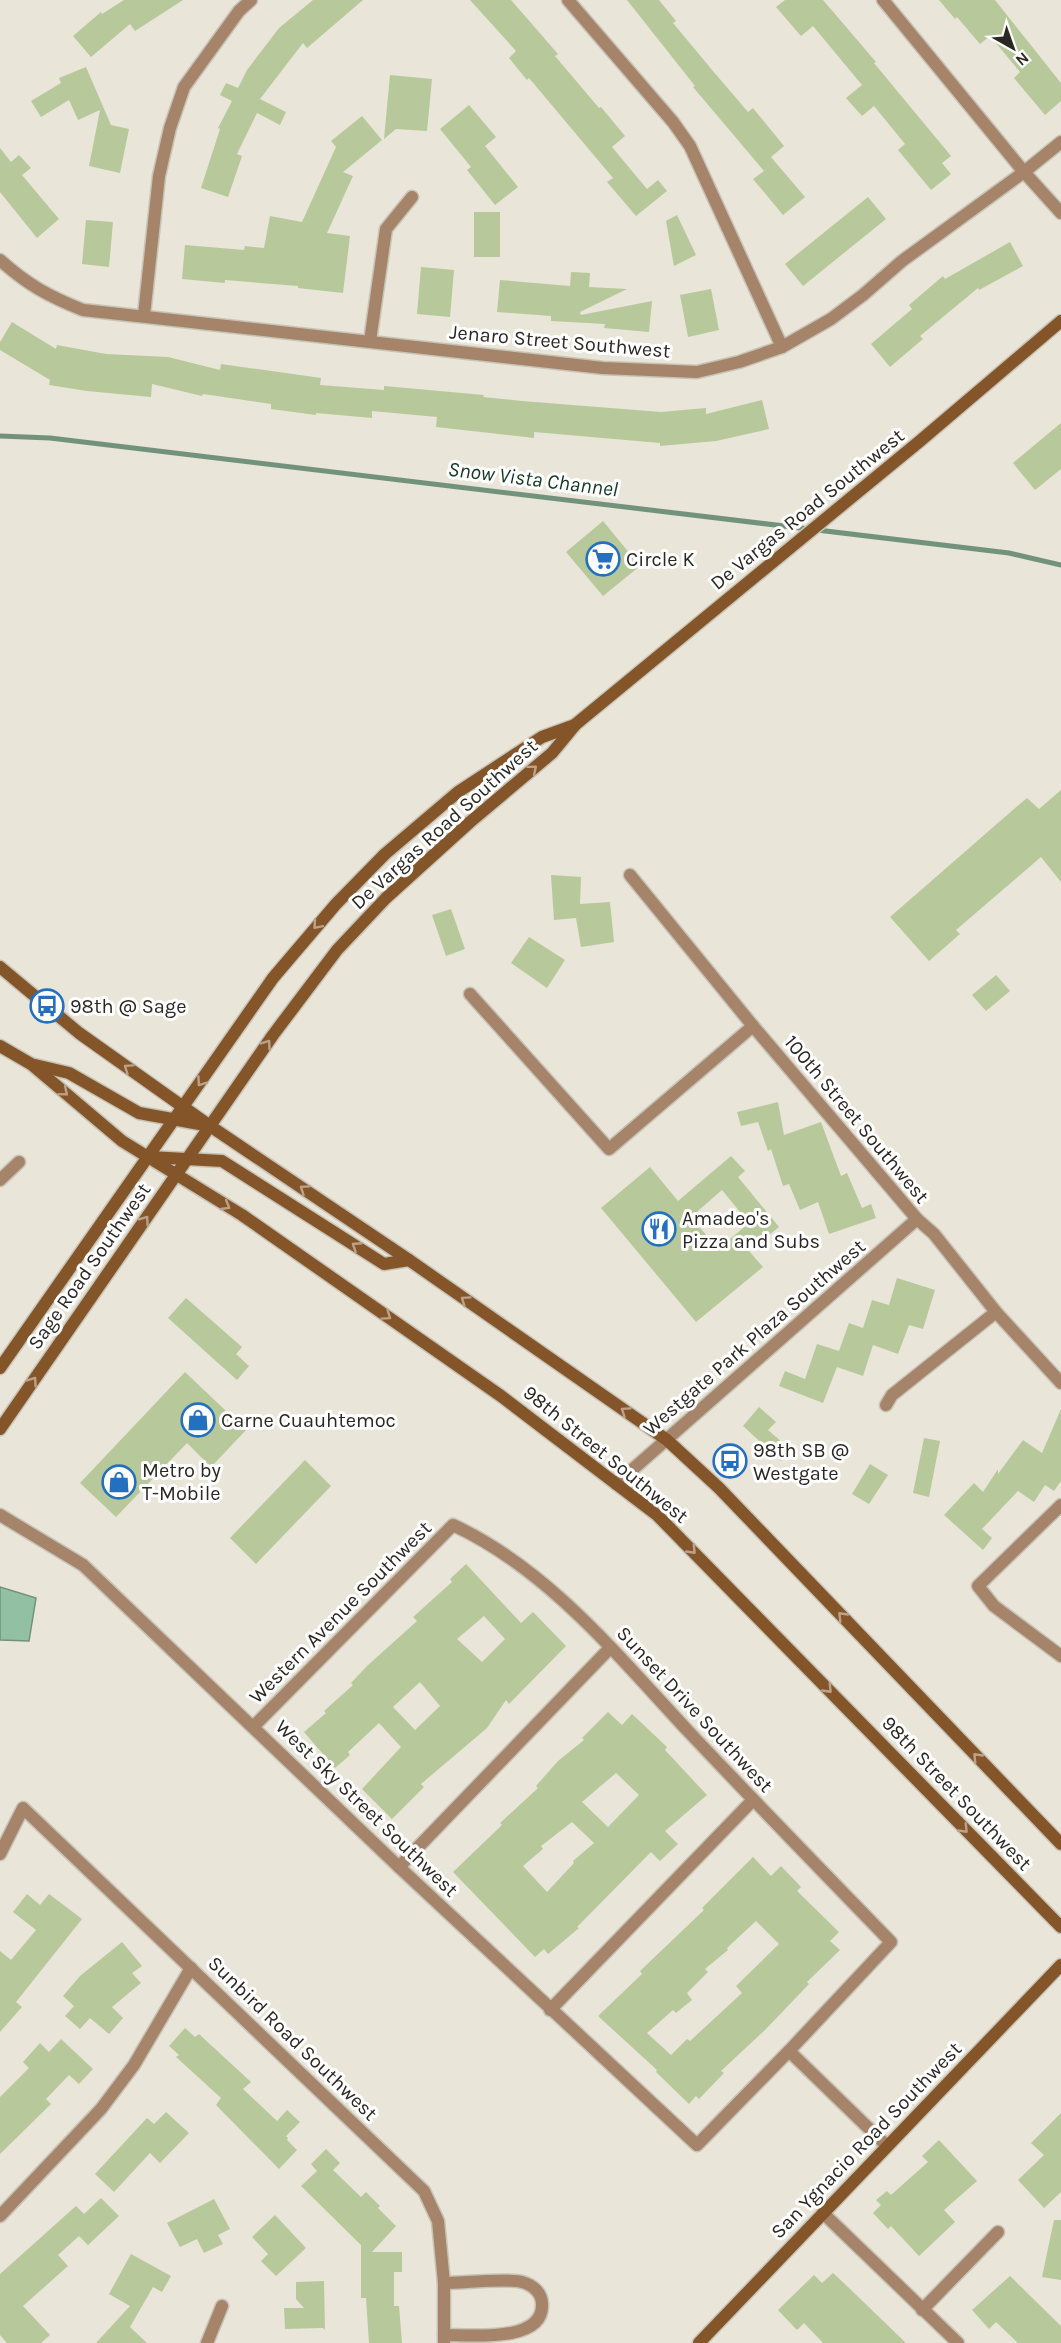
<svg xmlns="http://www.w3.org/2000/svg" width="1061" height="2343" font-family="Karla,sans-serif">
  <style>
    .water { fill: #91c0a2; stroke: #72927c; stroke-width: 1.5 }
    .lines { fill: none; stroke-linecap: round; stroke-linejoin: round }
    .stream { stroke: #72927c; stroke-width: 5 }
    .building { fill: #b7c99a; fill-rule: evenodd }
    .street-casing { stroke: #c7c3b7; stroke-width: 15 }
    .secondary-casing { stroke: #c7c3b7; stroke-width: 15 }
    .street { stroke: #a68469; stroke-width: 12 }
    .secondary { stroke: #85552a; stroke-width: 12 }
    .oneway { stroke: #bca28a }
    .labels { text-anchor: middle; stroke-width: 6; stroke-linejoin: round; paint-order: stroke }
    .street-label { font-size: 20px; fill: #2a2823; stroke: #fff }
    .poi-label { font-size: 20px; fill: #2a2823; stroke: #fff; text-anchor: start }
    .water-label { font-size: 21px; font-style: italic; fill: #123823; stroke: #fff }
  </style>
  <rect width="100%" height="100%" fill="#e9e5d8"/>
  <!-- water -->
  <polygon class="water" points="0,1587 36,1598 29,1641 0,1640"/>
  <g class="lines">
    <!-- stream -->
    <polyline class="stream" points="0,436 50,438 1009,553 1061,565"/>
  </g>
  <!-- building -->
  <g class="building">
    <polygon points="124,0 183,0 135,31 130,24 91,57 73,36 101,12 102,14"/>
    <polygon points="313,0 363,0 307,48 303,43 260,99 286,112 280,125 257,113 237,154 242,156 228,197 201,188 220,129 218,128 232,101 220,95 226,83 238,88 247,70 279,28"/>
    <polygon points="470,0 511,0 558,54 555,56 599,108 601,107 625,136 612,147 647,189 658,180 667,191 636,216 607,182 613,178 529,78 527,80 509,58 516,51"/>
    <polygon points="627,0 659,0 676,21 673,23 713,71 748,112 753,108 784,146 771,157 805,197 783,215 753,179 764,171 693,87 695,86"/>
    <polygon points="785,0 823,0 876,62 874,63 951,156 942,163 951,174 931,190 898,150 905,144 874,106 862,116 846,98 862,85 813,26 801,36 776,7"/>
    <polygon points="939,0 995,0 1061,83 1061,101 1045,115 1014,78 1020,72 990,36 980,44 957,17 955,19"/>
    <polygon points="86,67 111,125 129,129 120,173 89,166 100,110 78,120 69,100 41,117 31,101 61,83 59,78"/>
    <polygon points="390,75 432,79 427,131 396,129 384,139"/>
    <polygon points="469,105 496,137 485,146 518,187 495,205 467,170 471,167 440,129"/>
    <polygon points="362,116 382,140 343,172 353,176 327,233 350,236 343,293 298,288 298,286 225,280 225,283 182,279 185,245 244,250 245,246 264,248 270,216 302,222 336,147 331,141"/>
    <polygon points="0,148 11,162 19,155 31,168 22,175 59,219 37,238 0,192"/>
    <polygon points="868,197 886,219 803,286 785,264"/>
    <rect x="474" y="212" width="26" height="45"/>
    <polygon points="677,215 696,255 674,266 666,221"/>
    <polygon points="86,220 113,222 109,267 82,264"/>
    <polygon points="1010,242 1023,266 979,290 978,288 920,336 923,339 890,367 871,344 912,309 909,305 943,276 945,279"/>
    <polygon points="421,267 454,270 450,317 417,314"/>
    <polygon points="571,272 590,273 589,287 627,289 580,312 581,315 652,301 649,332 604,328 605,324 551,321 551,316 497,312 500,280 570,286"/>
    <polygon points="711,289 719,330 688,337 680,295"/>
    <polygon points="12,322 56,349 57,345 106,354 168,357 220,370 221,364 321,378 320,385 384,390 384,386 484,395 483,397 522,401 661,412 706,408 706,414 762,400 769,429 716,441 660,446 660,443 534,432 534,438 436,427 437,417 372,411 372,418 316,413 316,415 271,409 271,404 203,394 202,396 152,384 151,397 87,391 49,385 50,380 0,350 0,342"/>
    <polygon points="1061,423 1061,469 1035,490 1013,463"/>
    <polygon points="603,521 640,566 603,596 566,552"/>
    <polygon points="1061,790 1061,882 1041,857 956,930 960,934 929,961 890,917 1021,803 1027,798 1039,809"/>
    <polygon points="551,875 581,877 580,904 610,902 614,942 581,947 576,918 554,920"/>
    <polygon points="451,909 465,949 446,956 432,915"/>
    <polygon points="529,937 565,960 547,988 511,963"/>
    <polygon points="996,975 1010,991 986,1011 972,995"/>
    <polygon points="778,1102 784,1135 821,1122 841,1176 847,1173 862,1208 871,1204 876,1218 829,1234 818,1202 800,1210 789,1184 783,1186 771,1149 768,1151 758,1122 741,1126 737,1112"/>
    <path d="M731,1156L745,1171L738,1177L779,1227L749,1251L763,1267L696,1322L601,1208L650,1167L678,1201ZM722,1190L749,1223L718,1249L691,1217Z"/>
    <polygon points="897,1278 935,1290 923,1329 909,1325 898,1354 873,1345 863,1376 837,1367 823,1403 779,1386 785,1371 805,1379 817,1344 839,1351 849,1323 863,1328 872,1300 889,1305"/>
    <polygon points="186,1298 242,1347 236,1354 249,1366 237,1380 168,1318"/>
    <polygon points="185,1372 246,1430 211,1467 187,1443 116,1517 80,1483"/>
    <polygon points="759,1407 776,1422 768,1430 791,1450 781,1461 743,1426"/>
    <polygon points="1061,1409 1061,1481 1054,1491 1045,1485 1034,1502 1018,1491 982,1529 992,1538 983,1550 944,1515 974,1483 983,1492 998,1469 998,1474 1023,1440 1042,1453"/>
    <polygon points="924,1438 940,1441 929,1497 913,1493"/>
    <polygon points="305,1460 331,1486 256,1564 230,1538"/>
    <polygon points="870,1464 888,1475 869,1504 852,1494"/>
    <path d="M466,1564L521,1623L533,1612L566,1646L509,1704L506,1700L487,1728L421,1784L424,1787L392,1819L362,1789L401,1747L379,1723L348,1752L350,1755L335,1768L304,1732L326,1713L324,1711L353,1685L351,1683L367,1666L417,1621L413,1617L452,1582L450,1579ZM484,1616L505,1639L482,1662L457,1639ZM420,1682L440,1706L415,1730L393,1707Z"/>
    <path d="M608,1712L622,1725L632,1714L667,1747L665,1750L707,1795L665,1831L678,1844L660,1861L651,1852L577,1927L579,1928L548,1954L544,1949L535,1957L453,1872L502,1825L500,1823L538,1788L536,1786L558,1761L584,1740L582,1738ZM616,1773L639,1795L608,1827L582,1802ZM572,1822L594,1843L573,1861L574,1863L547,1892L523,1866L543,1849L541,1846Z"/>
    <path d="M753,1857L771,1876L781,1866L801,1887L797,1891L839,1932L830,1941L840,1950L807,1982L809,1984L766,2029L721,2071L724,2073L699,2099L696,2096L689,2104L656,2072L657,2070L598,2016L642,1974L640,1971L704,1910L702,1908ZM756,1921L779,1944L736,1986L742,1993L690,2041L687,2039L671,2055L647,2033L673,2010L676,2013L692,2000L687,1993L708,1972L705,1969L728,1950L727,1948Z"/>
    <polygon points="27,1894 40,1905 49,1894 82,1919 16,2002 22,2007 0,2032 0,1951 11,1960 36,1930 13,1912"/>
    <polygon points="122,1942 142,1966 132,1973 141,1983 112,2007 123,2018 109,2034 90,2018 80,2029 65,2016 74,2006 63,1996 80,1976"/>
    <polygon points="185,2028 195,2037 199,2034 251,2082 243,2089 277,2121 287,2110 300,2122 286,2136 288,2138 287,2140 297,2150 279,2169 216,2105 221,2098 176,2057 179,2055 169,2046"/>
    <polygon points="61,2039 93,2069 79,2084 69,2075 46,2099 51,2104 0,2154 0,2097 29,2068 23,2062 40,2043 49,2052"/>
    <polygon points="166,2112 189,2133 160,2163 150,2153 114,2192 95,2174 147,2118 154,2124"/>
    <polygon points="1061,2113 1061,2192 1044,2208 1018,2180 1044,2155 1031,2143"/>
    <polygon points="939,2140 977,2181 944,2210 955,2222 919,2256 891,2226 888,2229 873,2213 881,2205 876,2200 887,2191 891,2195 928,2162 922,2156"/>
    <polygon points="326,2149 340,2163 333,2170 361,2197 366,2192 380,2206 378,2208 396,2226 372,2252 402,2252 402,2272 394,2272 394,2306 399,2306 402,2343 369,2343 366,2298 361,2298 361,2245 301,2186 317,2171 311,2164"/>
    <polygon points="101,2198 119,2216 88,2245 79,2236 58,2255 68,2266 23,2306 50,2335 41,2343 7,2343 0,2335 0,2274 76,2206 84,2214"/>
    <polygon points="214,2199 230,2229 218,2235 223,2244 204,2253 197,2239 180,2247 167,2223"/>
    <polygon points="275,2215 306,2248 276,2276 261,2261 268,2254 252,2237"/>
    <polygon points="1054,2220 1061,2220 1061,2280 1042,2277"/>
    <polygon points="131,2254 171,2276 162,2292 153,2287 130,2327 147,2343 96,2343 130,2306 109,2294"/>
    <polygon points="833,2273 848,2287 906,2343 823,2343 804,2323 797,2330 778,2310 814,2275 822,2283"/>
    <polygon points="1010,2276 1061,2326 1061,2343 1018,2343 996,2322 989,2329 972,2310"/>
    <polygon points="324,2281 325,2330 323,2328 285,2329 284,2308 304,2308 296,2299 296,2282"/>
  </g>
  <g class="lines">
    <!-- street casing -->
    <g class="street-casing">
      <g id="street">
        <polyline points="568,0 673,122 690,146 782,347"/>
        <polyline points="883,0 1024,172 1061,213"/>
        <path d="M0,260C28,285 48,296 83,310L603,368L697,372L739,362L782,347L831,319L863,295L902,261L1024,172L1061,142"/>
        <polyline points="144,315 159,176 170,128 184,87 239,11 251,0"/>
        <polyline points="370,341 386,229 412,197"/>
        <polyline points="630,875 753,1026 917,1219 934,1234 996,1312 1061,1383"/>
        <polyline points="470,994 609,1149 753,1026"/>
        <polyline points="0,1180 19,1162"/>
        <polyline points="886,1405 892,1395 996,1312"/>
        <polyline points="616,1484 917,1219"/>
        <polyline points="1061,1505 978,1586 994,1606 1061,1656"/>
        <path d="M0,1515L83,1565L399,1867L697,2145L789,2051L891,1942C823,1872 755,1802 688,1731C618,1656 548,1569 453,1525L254,1726"/>
        <polyline points="0,1854 23,1808 424,2191 438,2221 444,2283 444,2343"/>
        <polyline points="399,1867 610,1648"/>
        <polyline points="550,2010 753,1800"/>
        <polyline points="789,2051 887,2146"/>
        <polyline points="823,2213 958,2343"/>
        <polyline points="0,2216 101,2109 134,2065 191,1968"/>
        <path d="M444,2283C461,2283 509,2278 522,2282C533,2285 542,2293 542,2304C544,2343 471,2335 444,2335"/>
        <polyline points="922,2310 998,2232"/>
        <polyline points="207,2343 222,2306"/>
      </g>
    </g>
    <!-- secondary casing -->
    <g class="secondary-casing">
      <g id="secondary">
        <polyline points="0,967 79,1033 210,1126 409,1260 667,1440 719,1488 1061,1844"/>
        <polyline points="0,1046 31,1064 122,1141 242,1215 501,1396 657,1515 1061,1927"/>
        <polyline points="35,1065 69,1073 139,1113 205,1125"/>
        <polyline points="150,1157 222,1161 384,1264 409,1260"/>
        <polyline points="0,1368 273,978 336,904 385,854 458,792 542,737 575,725"/>
        <polyline points="0,1429 273,1035 337,950 386,898 470,822 552,753 576,724 920,441 1061,321"/>
        <polyline points="699,2343 1061,1965"/>
      </g>
    </g>
    <!-- street -->
    <use href="#street" class="street"/>
    <!-- secondary -->
    <use href="#secondary" class="secondary"/>
  </g>
  <!-- one-way arrows -->
  <defs><path id="oneway-chevron" d="M-2-3.5L2.5 0L-2 3.5" fill="none" stroke-width="1.6" stroke-linecap="round" stroke-linejoin="round" transform="scale(1.5)"/></defs>
  <g class="oneway">
    <use href="#oneway-chevron" transform="translate(533 769) rotate(-40)"/>
    <use href="#oneway-chevron" transform="translate(317 925) rotate(131)"/>
    <use href="#oneway-chevron" transform="translate(267 1044) rotate(-55)"/>
    <use href="#oneway-chevron" transform="translate(128 1068) rotate(-145)"/>
    <use href="#oneway-chevron" transform="translate(201 1082) rotate(125)"/>
    <use href="#oneway-chevron" transform="translate(64 1092) rotate(40)"/>
    <use href="#oneway-chevron" transform="translate(304 1189) rotate(-146)"/>
    <use href="#oneway-chevron" transform="translate(226 1206) rotate(31)"/>
    <use href="#oneway-chevron" transform="translate(145 1220) rotate(-55)"/>
    <use href="#oneway-chevron" transform="translate(356 1246) rotate(-147)"/>
    <use href="#oneway-chevron" transform="translate(465 1300) rotate(-145)"/>
    <use href="#oneway-chevron" transform="translate(387 1316) rotate(35)"/>
    <use href="#oneway-chevron" transform="translate(33 1381) rotate(-55)"/>
    <use href="#oneway-chevron" transform="translate(625 1411) rotate(-146)"/>
    <use href="#oneway-chevron" transform="translate(692 1550) rotate(46)"/>
    <use href="#oneway-chevron" transform="translate(842 1616) rotate(-134)"/>
    <use href="#oneway-chevron" transform="translate(828 1689) rotate(46)"/>
    <use href="#oneway-chevron" transform="translate(977 1757) rotate(-134)"/>
    <use href="#oneway-chevron" transform="translate(964 1829) rotate(46)"/>
  </g>
  <!-- icons -->
  <defs>
    <g id="supermarket-ring" transform="scale(1.725)"><circle r="9.5" fill="#fff" stroke="#2370bf" stroke-width="1.5"/><path d="M-6-5.5h2.5l.6 2H6L4.5 2H-2.5L-4.4-4H-6ZM-1.5 3.2a1.3 1.3 0 1 0 .1 0ZM3 3.2a1.3 1.3 0 1 0 .1 0Z" fill="#2370bf"/></g>
    <g id="bus-ring" transform="scale(1.725)"><circle r="9.5" fill="#fff" stroke="#2370bf" stroke-width="1.5"/><path d="M-5-6H5V4H4V6H2V4H-2V6H-4V4H-5ZM-3.5-4V0h7V-4ZM-3.5 1.2v1.5H-2V1.2ZM2 1.2v1.5H3.5V1.2Z" fill="#2370bf"/></g>
    <g id="restaurant-ring" transform="scale(1.725)"><circle r="9.5" fill="#fff" stroke="#2370bf" stroke-width="1.5"/><path d="M-5-6h1v4h1v-4h1v4h1v-4h1v5L-1.5 .5V6h-2V.5L-5-1ZM5-6V6H3V1.5H1.5Q1.5-4 5-6Z" fill="#2370bf"/></g>
    <g id="shop-ring" transform="scale(1.725)"><circle r="9.5" fill="#fff" stroke="#2370bf" stroke-width="1.5"/><path d="M-5-2.5h2.3a2.7 3.5 0 0 1 5.4 0H5L5.5 6h-11ZM-1.5-2.5h3a1.5 2.3 0 0 0-3 0Z" fill="#2370bf"/></g>
  </defs>
  <g fill-rule="evenodd">
    <use href="#supermarket-ring" x="603" y="559"/>
    <use href="#bus-ring" x="47" y="1006"/>
    <use href="#restaurant-ring" x="659" y="1229"/>
    <use href="#shop-ring" x="198" y="1420"/>
    <use href="#bus-ring" x="730" y="1461"/>
    <use href="#shop-ring" x="119" y="1482"/>
  </g>
  <g class="labels">
    <!-- street labels -->
    <g class="street-label">
      <text transform="translate(560 341) rotate(5)" y="7">Jenaro Street Southwest</text>
      <text transform="translate(807 509) rotate(-39)" y="7">De Vargas Road Southwest</text>
      <text transform="translate(444 824) rotate(-42)" y="7">De Vargas Road Southwest</text>
      <text transform="translate(857 1119) rotate(50)" y="7">100th Street Southwest</text>
      <text transform="translate(89 1266) rotate(-55)" y="7">Sage Road Southwest</text>
      <text transform="translate(754 1337) rotate(-41)" y="7">Westgate Park Plaza Southwest</text>
      <text transform="translate(606 1454) rotate(39)" y="7">98th Street Southwest</text>
      <text transform="translate(340 1612) rotate(-45)" y="7">Western Avenue Southwest</text>
      <text transform="translate(695 1709) rotate(47)" y="7">Sunset Drive Southwest</text>
      <text transform="translate(957 1793) rotate(46)" y="7">98th Street Southwest</text>
      <text transform="translate(367 1808) rotate(44)" y="7">West Sky Street Southwest</text>
      <text transform="translate(293 2038) rotate(44)" y="7">Sunbird Road Southwest</text>
      <text transform="translate(866 2140) rotate(-46)" y="7">San Ygnacio Road Southwest</text>
    </g>
    <!-- poi labels -->
    <g class="poi-label">
      <text x="626" y="566">Circle K</text>
      <text x="70" y="1013">98th @ Sage</text>
      <text x="682" y="1225">Amadeo's<tspan x="682" dy="23">Pizza and Subs</tspan></text>
      <text x="221" y="1427">Carne Cuauhtemoc</text>
      <text x="753" y="1457">98th SB @<tspan x="753" dy="23">Westgate</tspan></text>
      <text x="142" y="1477">Metro by<tspan x="142" dy="23">T-Mobile</tspan></text>
    </g>
    <!-- water labels -->
    <g class="water-label">
      <text transform="translate(533 479) rotate(7)" y="7">Snow Vista Channel</text>
    </g>
  </g>
  <!-- north arrow -->
  <g transform="translate(1013 48) rotate(140)" stroke="#ffffff" stroke-width="4.5" paint-order="stroke">
  <path d="M0-4.5L10 22L0 15L-10 22Z" fill="#2a2823"/>
  <text y="-9" font-size="16" font-weight="bold" text-anchor="middle" fill="#2a2823">N</text>
  </g>
</svg>
